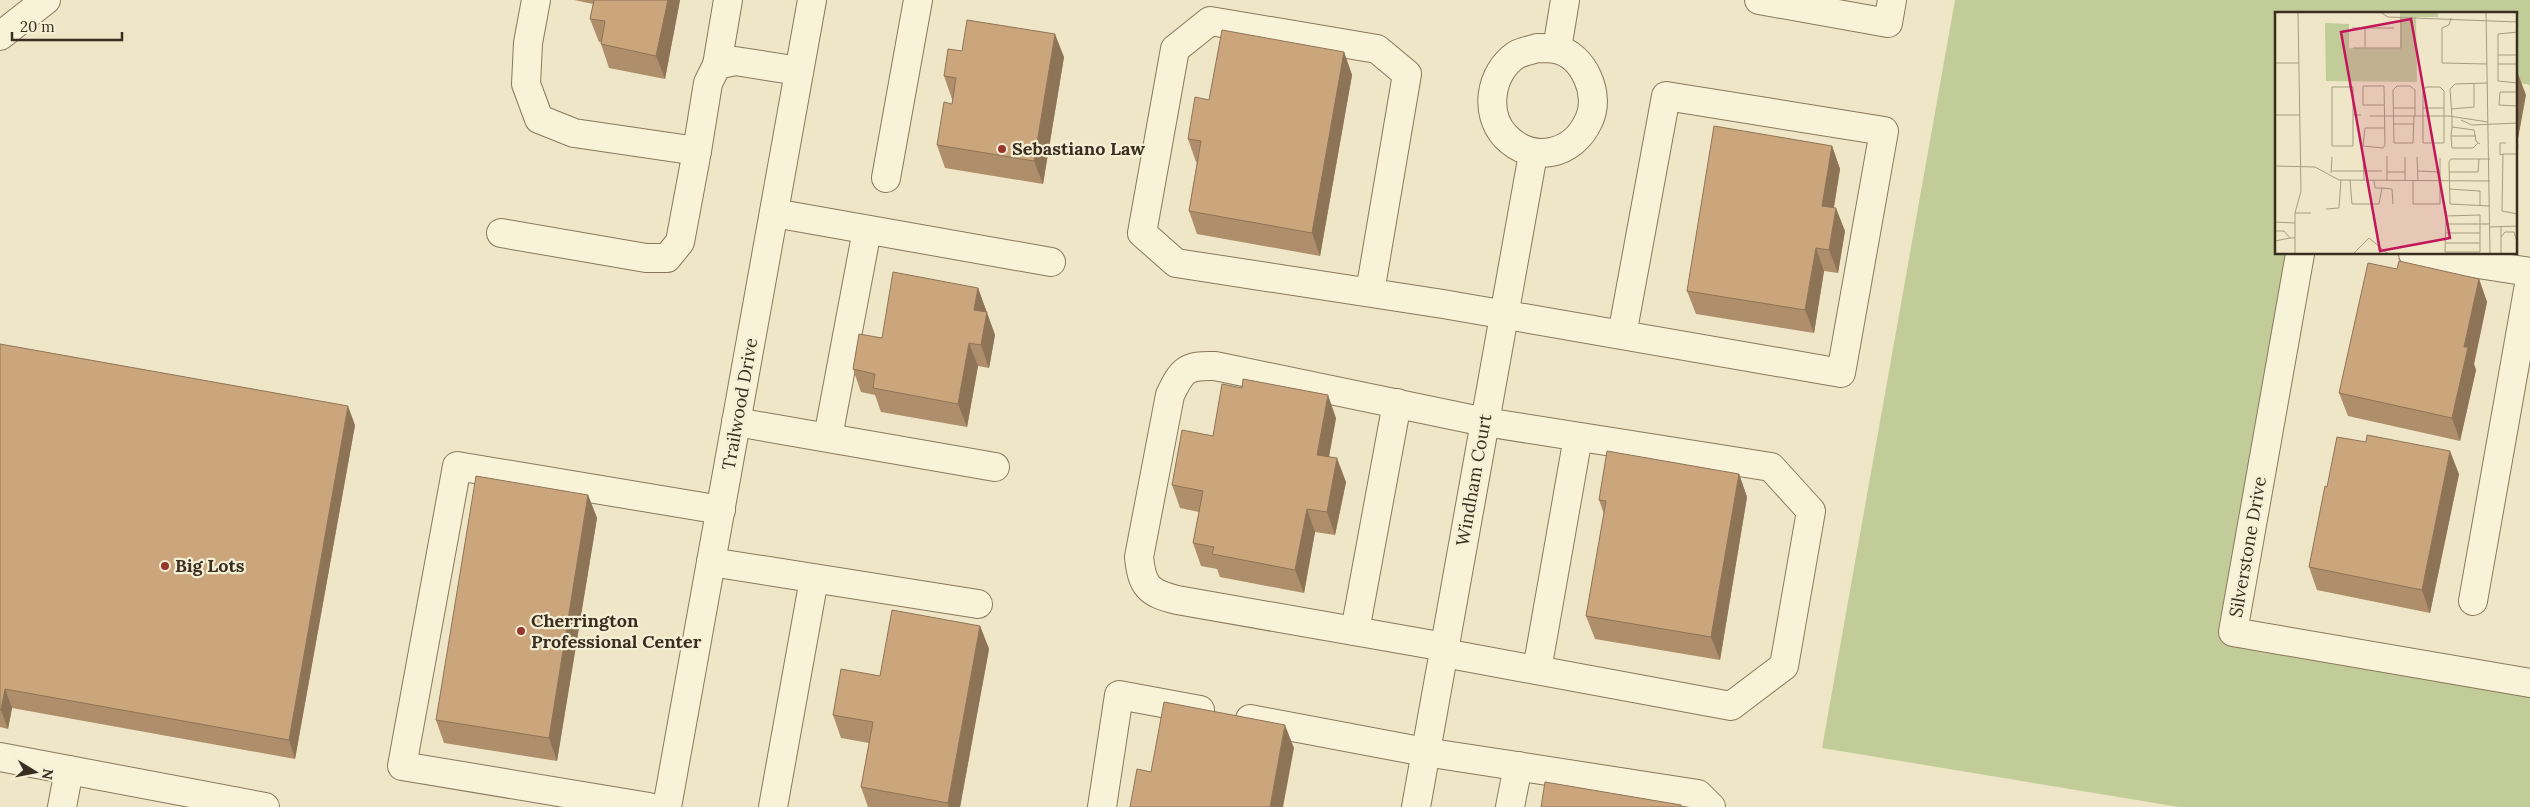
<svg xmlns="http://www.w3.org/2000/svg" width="2530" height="807" font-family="Lora,serif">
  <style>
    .green { fill: #c1cc99 }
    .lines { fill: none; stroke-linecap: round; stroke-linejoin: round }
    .minor-casing { stroke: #89785c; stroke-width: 30 }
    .minor { stroke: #f8f2d9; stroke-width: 28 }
    .wall { fill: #af8e6b }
    .shaded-wall { fill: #8e7457 }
    .building { fill: #cba57c; stroke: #8e7457 }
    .poi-dot { fill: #97362c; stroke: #f5efd5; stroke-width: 2 }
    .labels { text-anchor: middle; stroke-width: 4.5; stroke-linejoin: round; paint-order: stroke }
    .poi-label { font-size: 18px; font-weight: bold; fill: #392e1f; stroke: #f5efd5; text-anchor: start }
    .street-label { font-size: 18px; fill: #392e1f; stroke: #f5efd5 }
    .inset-road { fill: none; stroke: #a69c83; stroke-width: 1 }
    .view { fill: #c2185b; fill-opacity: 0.15; stroke: #c2185b; stroke-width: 2.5 }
    .inset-edge { fill: none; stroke: #392e1f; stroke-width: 2.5 }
  </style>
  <rect width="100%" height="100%" fill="#eee6c6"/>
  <!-- green -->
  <polygon class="green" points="1955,0 2530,0 2530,85 2516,82 2516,14 2276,14 2276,254 2300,254 2233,632 2530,683 2530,807 2179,807 1822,748"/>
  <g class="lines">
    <!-- minor casing -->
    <g class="minor-casing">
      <g id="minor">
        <polyline points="536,0 528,43 526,84 539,119 574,133 697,151 708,83 717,65 735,61 799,71"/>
        <polyline points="1759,0 1888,23 1892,0"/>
        <polyline points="0,36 46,0"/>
        <path d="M1537,48C1543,48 1550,48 1556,49C1584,55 1601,95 1589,120C1573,156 1532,164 1505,136C1484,113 1490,73 1516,55C1521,52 1531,50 1537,48Z"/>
        <polyline points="1557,49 1565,0"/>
        <polyline points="717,65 728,0"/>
        <polyline points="886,178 918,0"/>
        <polyline points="774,213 1051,262"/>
        <polyline points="501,233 646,258 667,258 680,242 697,151"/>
        <polyline points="2300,254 2233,632 2530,683"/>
        <polyline points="2413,254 2530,272"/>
        <polyline points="1370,292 1407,74 1377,49 1210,21 1175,49 1142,233 1176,263 1443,304 1841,373 1884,131 1666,96 1622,335"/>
        <polyline points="736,422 995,467"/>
        <polyline points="828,437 867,230"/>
        <polyline points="711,562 978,604"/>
        <polyline points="2473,601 2530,279"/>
        <polyline points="1355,631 1397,403"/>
        <path d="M1444,653L1731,706L1784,666L1811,511L1771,467L1485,422L1215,366C1186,365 1182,370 1170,395L1139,557C1142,586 1148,593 1177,600L1445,647"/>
        <polyline points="1537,670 1578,437"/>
        <polyline points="1250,719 1425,752 1698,794 1711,807"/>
        <polyline points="0,757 265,807"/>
        <polyline points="62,807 69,770"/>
        <polyline points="649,807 402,766 457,466 721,510"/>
        <polyline points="667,807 812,0"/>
        <polyline points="773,807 814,579"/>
        <polyline points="1102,807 1119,695 1200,710"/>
        <polyline points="1416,807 1533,154"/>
        <polyline points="1510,807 1518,766"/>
      </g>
    </g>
    <!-- minor -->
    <use href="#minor" class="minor"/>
  </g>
  <!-- wall -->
  <g class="wall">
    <polygon points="574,0 680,0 665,79 609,68 601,44 601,42 599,42 590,19 593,4"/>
    <polygon points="962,51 1064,57 1043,184 945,168 937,145 952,104 953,99 952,99 944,76"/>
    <polygon points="1344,52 1352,75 1320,256 1197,234 1189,211 1197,162 1196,162 1188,139 1209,100"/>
    <polygon points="1832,146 1840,169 1834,208 1845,231 1838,273 1824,271 1814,333 1696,314 1687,291"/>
    <polygon points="2397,269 2479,279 2487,302 2474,364 2476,370 2460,441 2348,416 2339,393"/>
    <polygon points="978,288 995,335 989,368 978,366 967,427 881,412 875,395 861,392 853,369 882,338"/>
    <polygon points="0,344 355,425 295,759 12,708 8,729 0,727"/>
    <polygon points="1336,418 1329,457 1346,482 1335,535 1315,532 1304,593 1220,577 1217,569 1201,566 1193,543 1199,512 1180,508 1172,485 1213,436"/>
    <polygon points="1739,474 1747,497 1720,660 1595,639 1586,616 1604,514 1599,500"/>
    <polygon points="2459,474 2430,613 2317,590 2309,567"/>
    <polygon points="588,495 597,518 557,761 444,743 436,720"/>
    <polygon points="980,626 989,649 960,807 868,807 861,787 869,743 841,738 833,715 880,676"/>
  </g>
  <!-- shaded-wall -->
  <g class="shaded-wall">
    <polygon points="668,0 680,0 665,79 656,56"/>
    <polygon points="1055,34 1064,57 1043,184 1034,161"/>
    <polygon points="1344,52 1352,75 1320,256 1312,233"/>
    <polygon points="2517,71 2526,95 2516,150 2516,78"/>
    <polygon points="1832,146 1840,169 1830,229 1822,206"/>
    <polygon points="1836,208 1845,231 1838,273 1829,250"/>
    <polygon points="1816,248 1824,271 1814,333 1805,310"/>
    <polygon points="2479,279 2487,302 2474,364 2476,370 2460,441 2452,418 2464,347"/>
    <polygon points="978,288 995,335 989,368 981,345 974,310"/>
    <polygon points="969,343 978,366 967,427 958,404"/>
    <polygon points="1328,395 1336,418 1325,478 1317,455"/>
    <polygon points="348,406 355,425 295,759 289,740"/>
    <polygon points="2450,451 2459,474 2430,613 2422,590"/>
    <polygon points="1337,458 1346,482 1335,535 1327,512"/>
    <polygon points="1739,474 1747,497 1720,660 1711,637"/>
    <polygon points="588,495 597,518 557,761 549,738"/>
    <polygon points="1307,509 1315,532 1304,593 1295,570"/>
    <polygon points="980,626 989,649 960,807 949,807 948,803"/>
    <polygon points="5,689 12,708 8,729 1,710"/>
    <polygon points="1285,725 1294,748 1283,807 1270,807"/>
  </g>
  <!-- building -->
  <g class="building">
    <polygon points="594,0 668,0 656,56 601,44 605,21 590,19"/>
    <polygon points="967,20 1055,34 1034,161 937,145 944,102 952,104 956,78 944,76 948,49 962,51"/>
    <polygon points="1222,30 1344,52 1312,233 1189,211 1201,141 1188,139 1195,97 1209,100"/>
    <polygon points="1714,126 1832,146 1822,206 1836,208 1829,250 1816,248 1805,310 1687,291"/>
    <polygon points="2399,261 2479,279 2464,347 2468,347 2452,418 2339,393 2368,263 2397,269"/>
    <polygon points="893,272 978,288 974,310 987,312 981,345 969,343 958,404 873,388 875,374 853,369 859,334 882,338"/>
    <polygon points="0,344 348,406 289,740 5,689 1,710 0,710"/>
    <polygon points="1243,379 1328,395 1317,455 1337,458 1327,512 1307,509 1295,570 1212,554 1214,547 1193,543 1203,491 1172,485 1182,430 1213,436 1222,384 1242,388"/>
    <polygon points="2367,435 2450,451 2422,590 2309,567 2325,486 2327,487 2337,437 2366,442"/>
    <polygon points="1607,451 1739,474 1711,637 1586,616 1606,501 1599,500"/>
    <polygon points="476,476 588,495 549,738 436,720"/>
    <polygon points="892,610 980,626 948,803 861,787 873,722 833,715 841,669 880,676"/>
    <polygon points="1164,702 1285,725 1270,807 1130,807 1137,769 1151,772"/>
    <polygon points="1545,782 1681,805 1681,807 1541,807"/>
  </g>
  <!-- markers -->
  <g class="poi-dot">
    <circle cx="1002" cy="149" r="5"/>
    <circle cx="165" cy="566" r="5"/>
    <circle cx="521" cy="631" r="5"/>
  </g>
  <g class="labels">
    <!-- poi labels -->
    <g class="poi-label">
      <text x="1012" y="155">Sebastiano Law</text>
      <text x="175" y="572">Big Lots</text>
      <text x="531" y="627">Cherrington<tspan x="531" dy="21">Professional Center</tspan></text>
    </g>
    <!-- street labels -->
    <g class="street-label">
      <text transform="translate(740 404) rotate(-80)" y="6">Trailwood Drive</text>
      <text transform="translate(1474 480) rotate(-80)" y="6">Windham Court</text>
      <text transform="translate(2248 547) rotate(-80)" y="6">Silverstone Drive</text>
    </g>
  </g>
  <!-- overview -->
  <g transform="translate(2275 12)">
    <rect width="242" height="242" fill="#eee6c6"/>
    <path d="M125,0H163V5H141L142,70L51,69L50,11L74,12V36H125Z" fill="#c1cc99"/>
    <path class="inset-road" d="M105,0L113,5L243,10M211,0L215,242M176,6L174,13L167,16V51L212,52M77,16H119M90,16V36M243,20L223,22V69L243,71M78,36H126V5M223,43H243M0,51H24M223,52H243M151,75H165L169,79V131H148V80ZM243,80H225L224,93L243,94M109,93H88V74H109L110,133L108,136L88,134L90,116H109M119,96H140M148,96H169M176,97L199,95V71M0,103H25M78,103V134H57V75H78V103H86M95,104H174L213,110M139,104L138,131H119L118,78L122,74H135L140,78V104M177,104L175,77L180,72L213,71M177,104V115L199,118L201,129L205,132M186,108L197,113L243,111M119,112H139M177,115L176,124H201M242,121L243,137M176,124L177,136H198L203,131M228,142L225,143V131H231M243,142H228L227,199L243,202M88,145L89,168M130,145V169M142,145L143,169M215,147H176L174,150L175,192L215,194M0,154L40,155L64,168L215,169M57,159H107M143,159L165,160M112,160H130M174,160H203L204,147M56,161L57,145M75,168L77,192H104L107,176H100L99,168M112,169V144M138,169V192H165V146M107,176L117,177L118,192M174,177L205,179V194M51,197L64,196L66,168M20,201H36M205,203V240H170L171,204ZM0,210L20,211M171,212H215M226,214V242M215,215L243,214M0,219H9L15,226H20M171,221H205M226,225L230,220H239L243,233M0,229L15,226M171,231H205M20,242V201L26,179L23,0M78,242L94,226L113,242"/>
    <path class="view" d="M136,7L175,226L105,239L66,20Z"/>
    <rect width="242" height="242" class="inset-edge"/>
  </g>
  <!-- north arrow -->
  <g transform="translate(35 772) rotate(100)" stroke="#f5efd5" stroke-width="4" paint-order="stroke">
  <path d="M0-4L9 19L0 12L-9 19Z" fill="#392e1f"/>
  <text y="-8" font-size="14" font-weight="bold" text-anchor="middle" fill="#392e1f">N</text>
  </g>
  <!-- scale -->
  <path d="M12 32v8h110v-8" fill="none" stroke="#392e1f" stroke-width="2.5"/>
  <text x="20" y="32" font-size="15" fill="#392e1f" stroke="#f5efd5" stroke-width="4" paint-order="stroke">20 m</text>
</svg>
